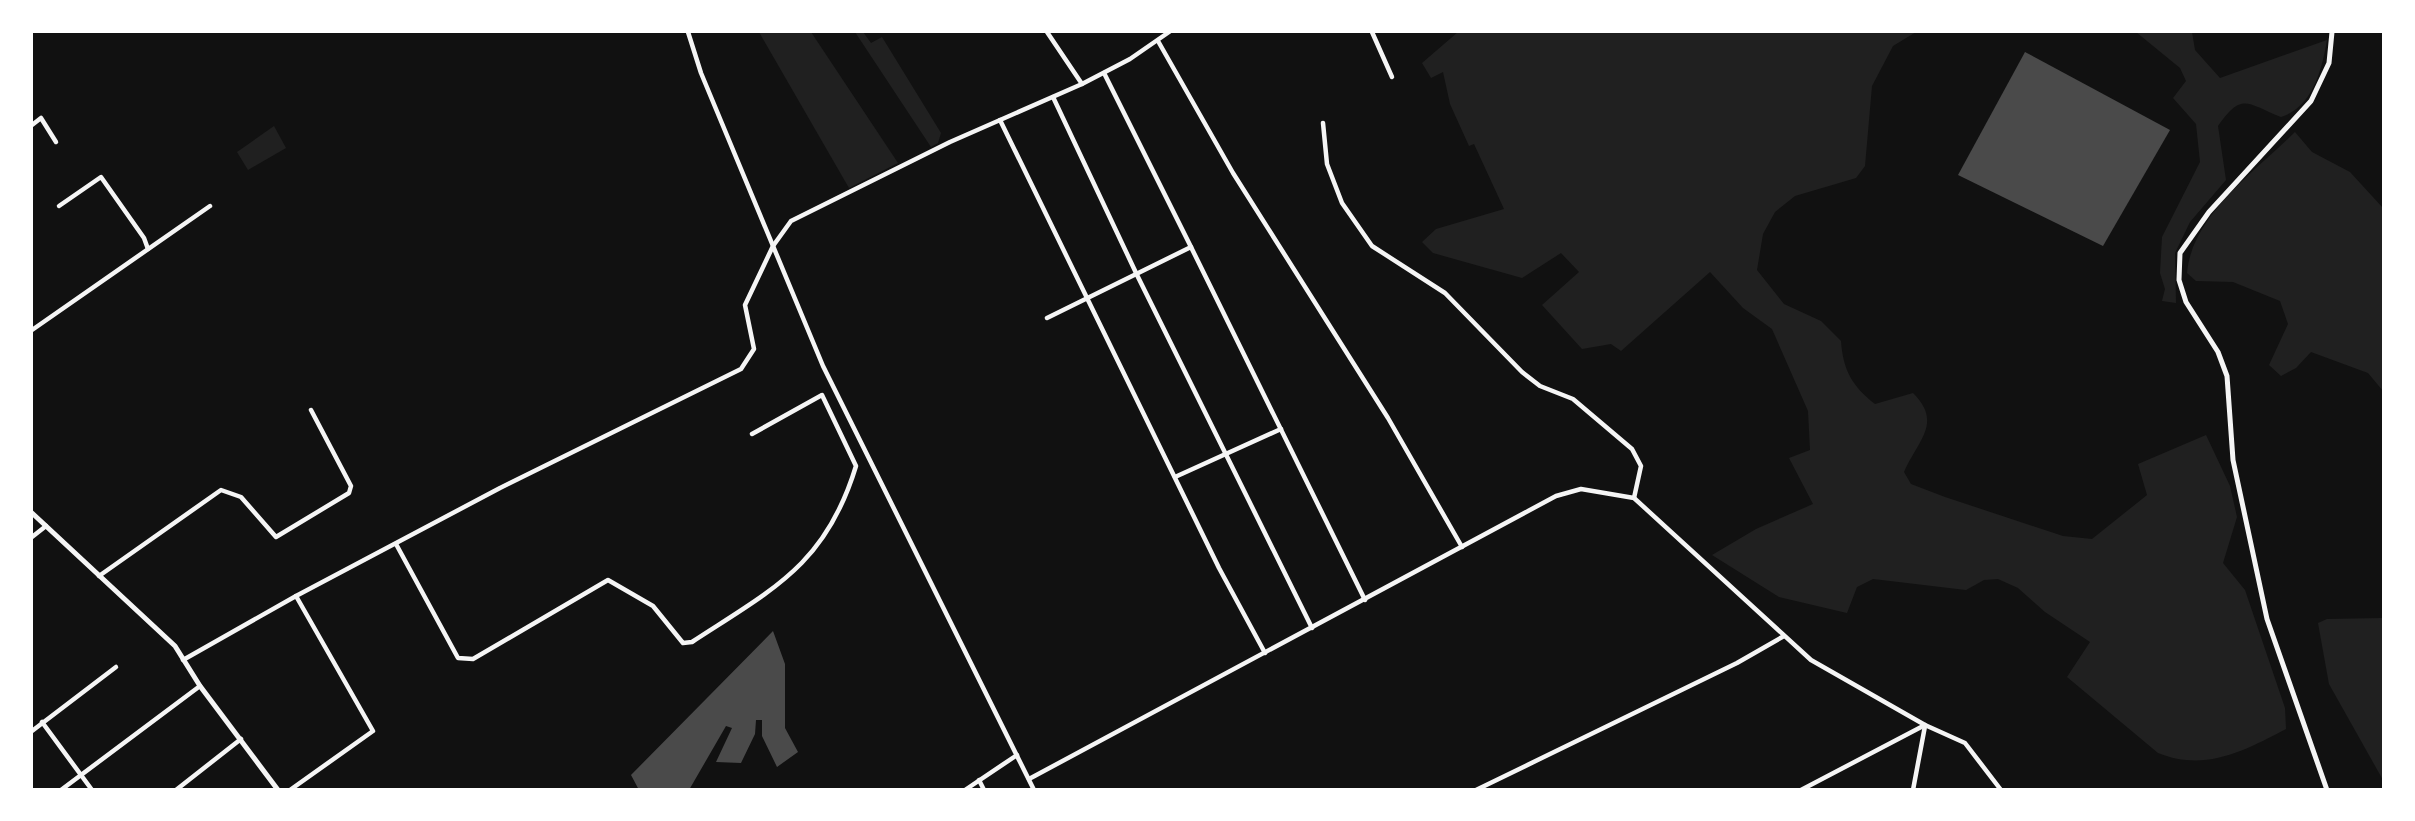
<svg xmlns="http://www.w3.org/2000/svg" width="2415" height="821" font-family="Manrope,sans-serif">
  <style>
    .green { fill: #202020 }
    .building { fill: #4a4a4a }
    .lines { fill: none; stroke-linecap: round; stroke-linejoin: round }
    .minor { stroke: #f5f5f5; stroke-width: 4.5 }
    .tertiary { stroke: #f5f5f5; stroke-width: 5 }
  </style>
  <rect width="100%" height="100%" fill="#111"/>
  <!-- green -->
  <g class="green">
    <polygon points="759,32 811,32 898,163 849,188"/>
    <polygon points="855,32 863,32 871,43 882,37 941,133 938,143 931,147"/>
    <path d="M1458,32H1916L1893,46L1872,86L1865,166L1856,178L1795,196L1775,212L1763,234L1757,270L1784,304L1821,321L1841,341C1843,370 1852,386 1875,404L1913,393C1943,423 1918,440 1904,472L1911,484L1945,497L2063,536L2092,539L2147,495L2138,464L2206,435L2230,486L2237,517L2223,563L2245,590L2285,708L2286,729C2244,751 2205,772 2158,753L2067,677L2090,642L2045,612L2018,588L1998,579L1984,580L1966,590L1873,579L1857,587L1847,613L1779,597L1712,555L1756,529L1813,504L1789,458L1810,450L1808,411L1772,329L1743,308L1710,272L1621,351L1611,344L1582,349L1542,305L1579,272L1561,253L1522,278L1433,253L1422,242L1436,229L1504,209L1474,144L1469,146L1450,104L1443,72L1431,78L1422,63Z"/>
    <path d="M2136,32H2192L2195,50L2220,78L2327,40C2322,69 2313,107 2281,117C2246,103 2242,92 2218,126L2226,180L2190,222L2175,253L2176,303L2162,301L2165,289L2160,273L2162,237L2200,162L2196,124L2173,98L2186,81L2180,68Z"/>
    <polygon points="274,126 286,148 248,170 237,152"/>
    <path d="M2295,132L2312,152L2350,172L2383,208V391L2368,373L2311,352L2296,368L2281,376L2269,365L2288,324L2280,301L2233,282L2196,281L2187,273C2192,215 2256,171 2295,132Z"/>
    <polygon points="2383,618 2384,618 2383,780 2329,684 2318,623 2327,619"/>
  </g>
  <!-- building -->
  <g class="building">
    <polygon points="2025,52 2170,130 2103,246 1958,175"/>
    <polygon points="773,631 785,664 785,728 798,752 777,767 762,736 762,720 756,720 755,734 741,763 716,762 732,728 726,726 689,790 639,790 631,775"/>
  </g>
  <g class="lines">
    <!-- minor -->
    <g class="minor">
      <polyline points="688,32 701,73 823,366 1034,790"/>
      <polyline points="1047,32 1082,84"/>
      <polyline points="1372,32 1392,77"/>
      <polyline points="1158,41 1233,173 1388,418 1462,547"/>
      <polyline points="1053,97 1137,275 1312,628"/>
      <polyline points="1000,120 1219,568 1265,653"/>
      <polyline points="1323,123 1327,164 1342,203 1372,246 1445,293 1522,372 1540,386 1573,399 1632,449 1641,466 1634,498"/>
      <polyline points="32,125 41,118 56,142"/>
      <polyline points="59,206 101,177 144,238 148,249"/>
      <polyline points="1191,247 1365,600"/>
      <polyline points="1047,318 1191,247 1104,73"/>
      <polyline points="32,330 210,206"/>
      <polyline points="1175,477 1281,429"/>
      <polyline points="32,537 46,526"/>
      <path d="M396,544L458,658L473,659L608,580L653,606L683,643L692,642C773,589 826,565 856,466L822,395L752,434"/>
      <polyline points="99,576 221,490 241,497 276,537 349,493 351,486 311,410"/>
      <polyline points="296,596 500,488 741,369 754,349 745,305 773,246 791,221 950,142 1082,84 1130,59 1169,32"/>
      <polyline points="183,660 296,596 373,731 290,790"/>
      <polyline points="42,722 92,790"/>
      <polyline points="32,731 116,667"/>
      <polyline points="1029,779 1556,496 1581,489 1634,498 1811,660 1925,725 1965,743 2001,790"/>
      <polyline points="979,780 984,790"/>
      <polyline points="61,790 200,686"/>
      <polyline points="176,790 241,739"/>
      <polyline points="965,790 1017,755"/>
      <polyline points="1476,790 1737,663 1784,636"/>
      <polyline points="1801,790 1925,725"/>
      <polyline points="1913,790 1925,726"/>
    </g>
    <!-- tertiary -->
    <g class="tertiary">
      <polyline points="32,513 175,646 200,686 278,790"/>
      <polyline points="2327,790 2267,619 2233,460 2227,376 2218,352 2186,302 2179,280 2180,253 2209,212 2311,101 2329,63 2332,32"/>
    </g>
  </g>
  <!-- border -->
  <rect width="2415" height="821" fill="none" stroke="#ffffff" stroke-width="66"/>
</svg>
